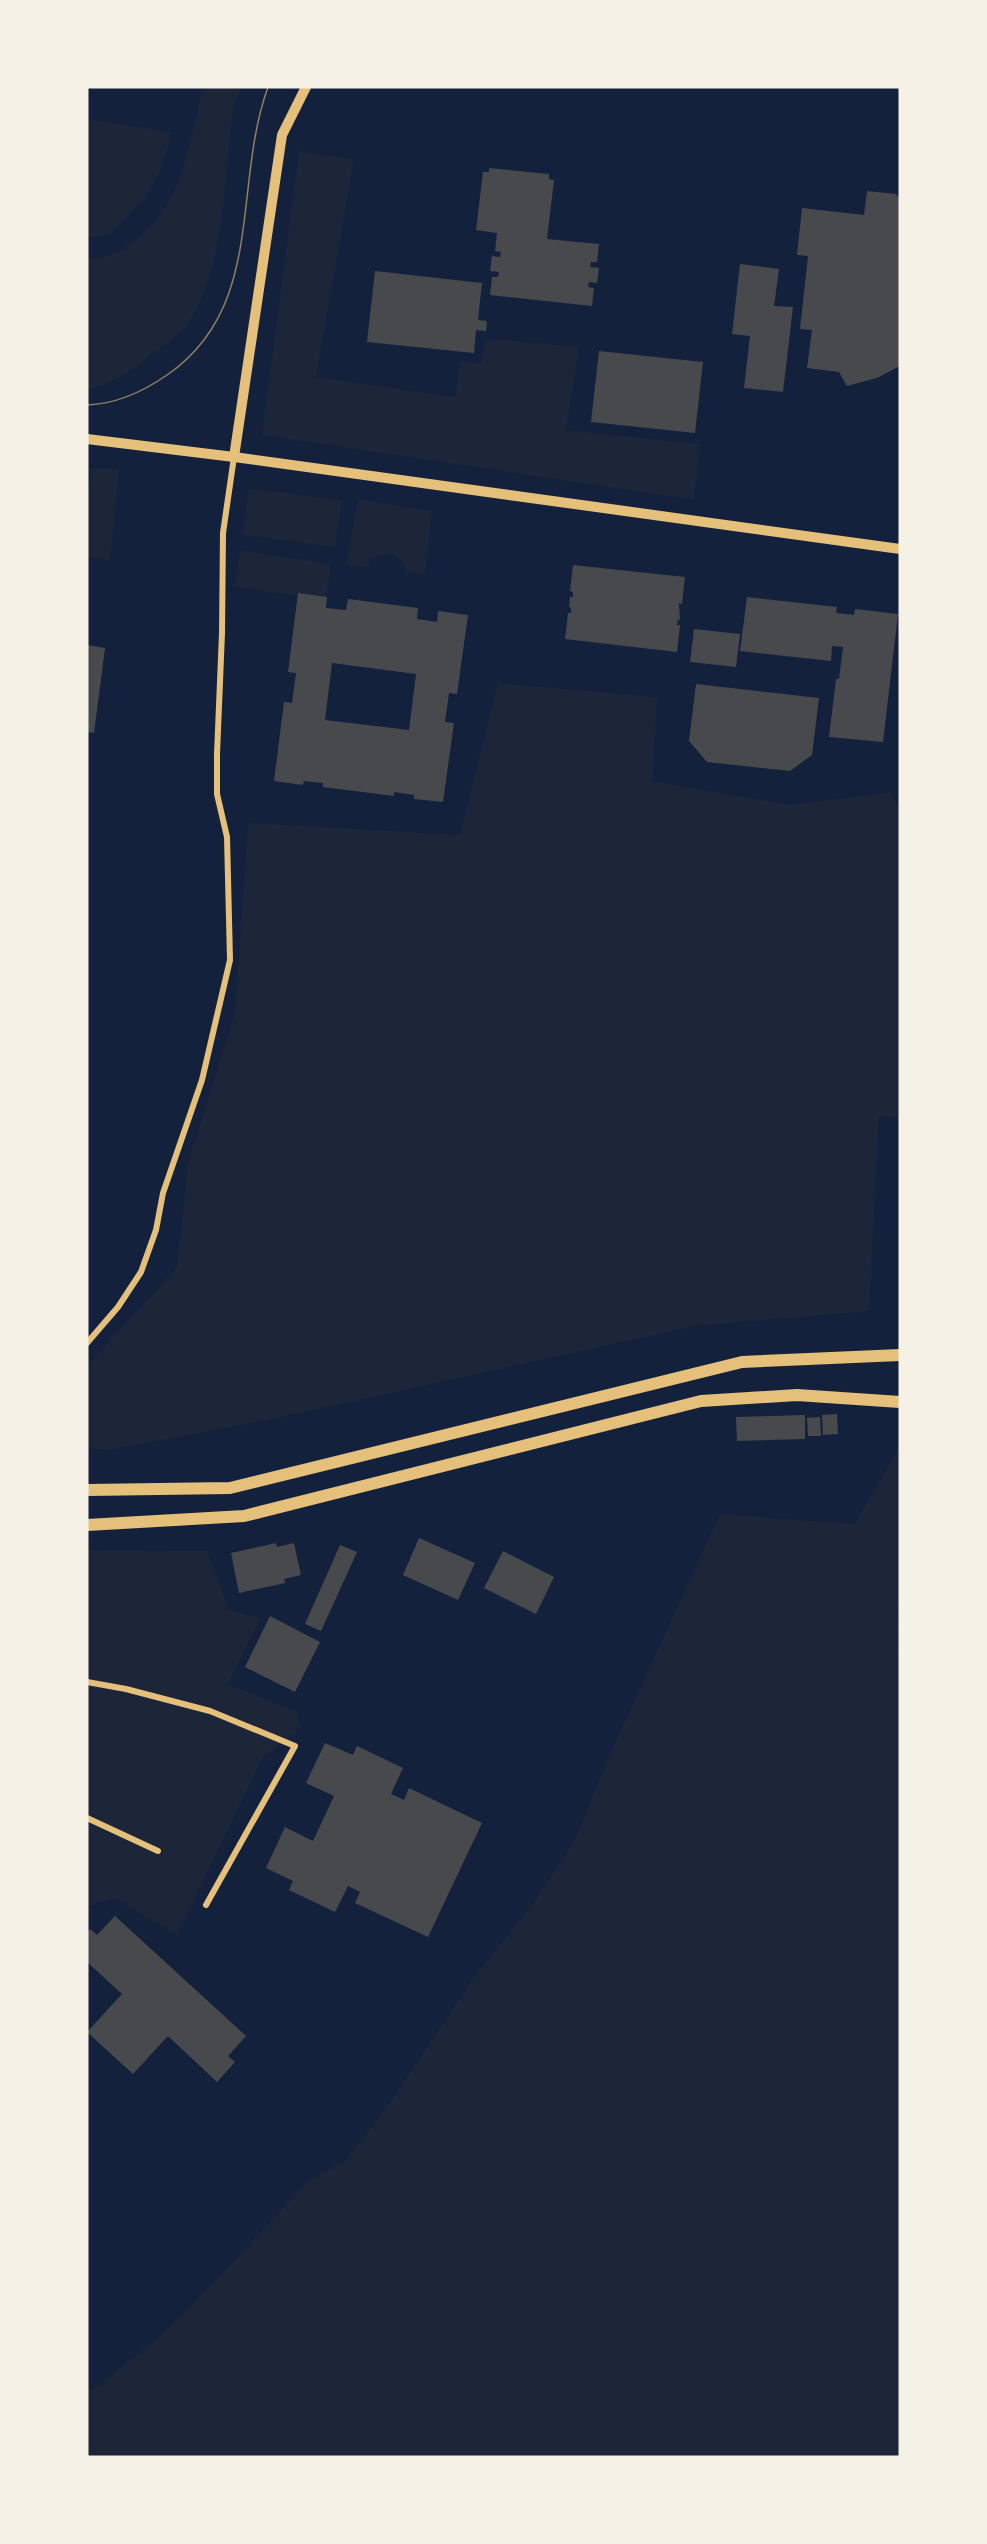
<svg xmlns="http://www.w3.org/2000/svg" width="987" height="2544" font-family="'Noto Sans',sans-serif">
  <style>
    .green { fill: #1d2539 }
    .building { fill: #48494c; fill-rule: evenodd }
    .lines { fill: none; stroke-linecap: round; stroke-linejoin: round }
    .minor { stroke: #e5c07b; stroke-width: 6 }
    .tertiary { stroke: #e5c07b; stroke-width: 10 }
    .secondary { stroke: #e5c07b; stroke-width: 12 }
    .tram { stroke: #918062; stroke-width: 1.5 }
  </style>
  <rect width="100%" height="100%" fill="#14213d"/>
  <!-- green -->
  <g class="green">
    <path d="M203,87H241L233,109C224,174 225,268 189,322C180,335 163,346 151,355C134,370 110,385 87,389V258C106,260 118,253 133,242C183,206 189,143 203,87Z"/>
    <polygon points="87,119 172,132 160,171 145,197 110,234 95,237 87,236"/>
    <polygon points="299,151 354,159 316,377 455,397 460,361 482,364 485,338 579,347 566,430 700,444 694,500 262,435"/>
    <polygon points="91,468 119,469 110,560 87,557 87,502"/>
    <polygon points="249,488 342,500 335,547 242,535"/>
    <path d="M358,499L432,511L425,575L405,572L404,565L395,555C380,553 374,555 366,568L346,565Z"/>
    <polygon points="240,550 331,564 326,600 235,587"/>
    <polygon points="498,683 657,697 652,781 790,805 890,792 900,810 900,1117 879,1116 869,1311 695,1326 268,1420 109,1450 87,1448 87,1366 177,1267 188,1164 235,1012 248,823 460,835"/>
    <polygon points="898,1450 900,2457 87,2457 87,2394 157,2339 186,2312 308,2181 345,2161 391,2101 470,1983 536,1899 575,1840 609,1756 720,1514 854,1524"/>
    <polygon points="87,1550 207,1551 229,1610 260,1618 228,1684 297,1712 301,1728 263,1757 177,1935 114,1898 87,1907"/>
  </g>
  <!-- building -->
  <g class="building">
    <polygon points="489,168 549,174 549,179 554,180 547,239 599,244 597,262 591,262 590,267 599,268 597,283 589,282 588,287 594,288 592,306 490,295 492,277 498,277 499,272 490,271 492,256 500,257 501,252 495,251 497,233 476,230 483,172 489,172"/>
    <polygon points="867,191 896,194 900,199 900,366 877,378 847,386 839,372 807,368 812,330 800,329 808,256 797,255 802,208 864,215"/>
    <polygon points="740,264 779,269 774,306 793,307 783,392 744,388 750,336 732,334"/>
    <polygon points="375,271 482,283 478,320 487,321 486,331 476,330 474,353 367,342"/>
    <polygon points="599,351 703,362 695,433 591,422"/>
    <polygon points="573,565 685,577 682,604 679,603 680,620 678,619 677,625 680,625 677,652 565,639 568,613 571,613 571,608 569,607 570,597 573,597 573,592 570,591"/>
    <path d="M298,593L327,597L326,608L346,610L348,599L418,608L417,619L437,622L438,611L468,615L457,694L449,693L445,722L454,723L443,802L414,799V795L394,792V796L323,787V783L304,781L303,785L274,781L284,702L292,703L296,673L288,672ZM332,663L416,674L409,730L325,720Z"/>
    <polygon points="747,597 837,607 836,613 854,615 855,609 898,614 883,742 829,737 836,679 839,679 843,647 832,646 831,661 740,651"/>
    <polygon points="694,629 740,634 736,667 690,662"/>
    <polygon points="87,645 105,648 94,733 87,732"/>
    <polygon points="696,684 819,698 812,755 790,771 707,762 689,741"/>
    <polygon points="837,1414 838,1434 823,1435 822,1415"/>
    <polygon points="805,1415 805,1439 737,1441 736,1417"/>
    <polygon points="820,1417 821,1436 808,1436 807,1418"/>
    <polygon points="419,1538 475,1563 458,1600 403,1575"/>
    <polygon points="276,1543 277,1547 294,1543 301,1575 284,1579 285,1583 239,1593 231,1553"/>
    <polygon points="340,1545 357,1552 321,1631 305,1624"/>
    <polygon points="503,1551 554,1577 536,1614 484,1588"/>
    <polygon points="270,1616 320,1642 295,1692 245,1667"/>
    <polygon points="325,1743 353,1755 357,1746 403,1768 391,1794 404,1800 409,1788 482,1823 428,1937 355,1903 360,1892 348,1886 335,1912 289,1890 293,1881 266,1868 285,1827 313,1841 334,1796 306,1783"/>
    <polygon points="115,1916 246,2036 228,2056 235,2062 217,2082 168,2036 133,2074 87,2032 122,1994 87,1962 87,1933 90,1929 97,1935"/>
  </g>
  <g class="lines">
    <!-- minor -->
    <g class="minor">
      <polyline points="87,1343 118,1307 141,1272 156,1230 163,1193 202,1080 230,960 227,837 217,794 217,754 222,633 223,533 234,457"/>
      <polyline points="87,1682 126,1689 210,1711 295,1746 206,1905"/>
      <polyline points="87,1818 158,1851"/>
    </g>
    <!-- tertiary -->
    <g class="tertiary">
      <polyline points="87,439 234,457 900,549"/>
      <polyline points="234,457 282,135 306,87"/>
    </g>
    <!-- secondary -->
    <g class="secondary">
      <polyline points="87,1490 230,1488 742,1362 900,1355"/>
      <polyline points="87,1525 244,1516 701,1401 797,1395 900,1402"/>
    </g>
    <!-- tram -->
    <path class="tram" d="M87,405C116,404 144,391 167,375C266,307 232,186 268,87"/>
  </g>
  <!-- border -->
  <rect width="987" height="2544" fill="none" stroke="#f6f1e7" stroke-width="177"/>
</svg>
